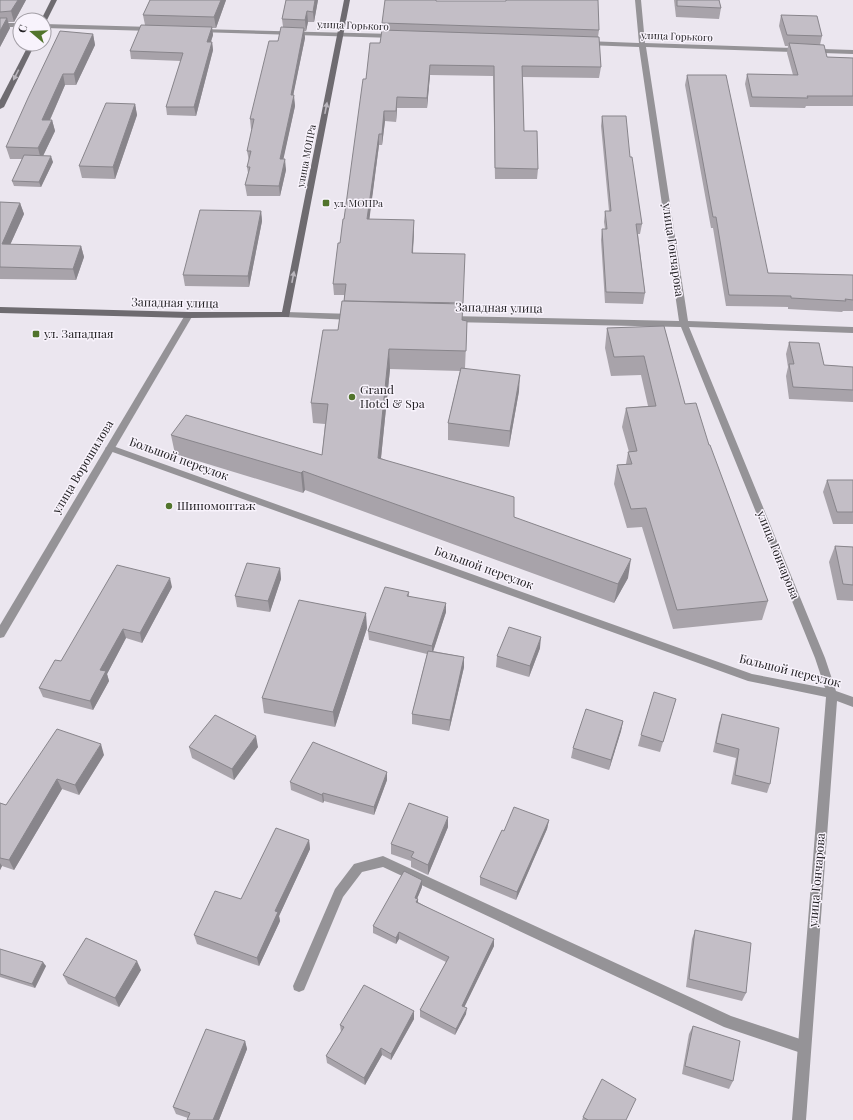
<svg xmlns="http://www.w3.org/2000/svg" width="853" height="1120" font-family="'Playfair Display',serif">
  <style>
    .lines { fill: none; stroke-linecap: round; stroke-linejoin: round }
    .service { fill: #959397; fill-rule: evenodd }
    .minor { fill: #959397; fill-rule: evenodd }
    .tertiary { fill: #959397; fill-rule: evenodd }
    .secondary { fill: #6e6b70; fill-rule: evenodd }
    .wall { fill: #a8a3aa }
    .shaded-wall { fill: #88858b }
    .building { fill: #c3bec6; stroke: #88858b }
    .oneway { fill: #bab6bd }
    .poi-dot { fill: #51742c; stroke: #f8f3fc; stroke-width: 1.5 }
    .labels { text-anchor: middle; stroke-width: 3; stroke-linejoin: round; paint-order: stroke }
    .far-street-label { font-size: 10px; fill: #242225; stroke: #f8f3fc }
    .far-poi-label { font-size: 10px; fill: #242225; stroke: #f8f3fc; text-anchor: start }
    .street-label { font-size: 12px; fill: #242225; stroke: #f8f3fc }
    .poi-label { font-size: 12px; fill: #242225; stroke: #f8f3fc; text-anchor: start }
  </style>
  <rect width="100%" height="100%" fill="#ebe6ef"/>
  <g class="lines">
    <!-- service -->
    <polygon class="service" points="383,856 731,1016 809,1042 811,1047 809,1052 804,1054 724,1027 383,867 362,872 343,897 304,990 299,992 294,990 293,986 335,889 354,864"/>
    <!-- minor -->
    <g class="minor">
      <polygon points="635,0 641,0 645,43 853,50 853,54 646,47 688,321 853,327 853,333 689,327 825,658 836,691 853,697 853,707 837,701 806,1120 792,1120 826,697 748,681 107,450 105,448 110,445 113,446 752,674 825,688 815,658 681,327 449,322 445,319 449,316 679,321 639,47 586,45 583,43 586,41 639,43"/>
      <rect x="0" y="23" width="20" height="4"/>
      <polygon points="44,24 152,27 155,29 152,31 44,28"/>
      <polygon points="200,29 394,34 397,36 394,38 198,32 197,31"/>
      <polygon points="286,312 353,314 357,317 353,320 283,317 282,315 283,313"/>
    </g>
    <!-- tertiary -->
    <polygon class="tertiary" points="189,312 193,315 4,637 0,638 0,625 185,315"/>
    <!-- secondary -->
    <g class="secondary">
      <polygon points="51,0 57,0 47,20 44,22 44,20 41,20"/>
      <polygon points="344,0 350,0 289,317 189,318 0,313 0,307 189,312 282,312"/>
      <polygon points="29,44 35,44 4,107 0,109 0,100"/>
    </g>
  </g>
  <!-- wall -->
  <g class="wall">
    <polygon points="0,0 26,0 14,22 8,22 10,28 0,47"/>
    <polygon points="150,0 226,0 216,28 212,28 213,35 211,42 212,42 213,50 196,116 167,115 166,107 181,61 131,59 130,51 145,25 143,15"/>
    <polygon points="286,0 318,0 314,22 308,22 306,31 304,31 305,38 293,95 295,106 283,159 286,170 280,196 247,196 245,185 248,173 247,167 249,161 247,151 252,129 251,129 250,119 283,27 282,19"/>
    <polygon points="674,0 719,0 721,8 719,19 676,17"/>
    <polygon points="437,1 599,30 598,37 601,67 599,78 523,77 524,131 538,169 537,179 495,179 493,76 430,75 427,108 397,108 396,122 385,121 382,145 379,145 369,219 414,231 413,253 462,320 467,321 465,368 519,391 509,447 448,440 448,423 460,371 390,369 381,458 514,517 628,578 614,603 305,490 303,493 175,454 171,435 322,455 325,424 313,423 311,403 338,330 344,301 344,295 334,295 333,284 344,219 366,79 380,43 383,30 382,23"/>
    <polygon points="781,15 822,36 820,45 827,57 853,58 853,106 806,106 805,108 750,107 745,84 747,74 793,75 787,53 788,46 785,46 779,26"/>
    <polygon points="93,34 95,45 76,85 65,85 50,120 52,120 55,131 43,156 53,162 41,187 14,186 12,181 22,159 10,159 6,147"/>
    <polygon points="687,75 768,273 853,275 853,311 843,311 842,312 788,309 788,307 726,306 713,228 711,228 685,85"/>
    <polygon points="135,104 137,115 115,179 82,178 79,166"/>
    <polygon points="602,116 630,157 642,224 640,234 638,234 645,293 643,304 605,303 601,240 602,229 605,229 604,222 605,211 609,211 601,126"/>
    <polygon points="0,202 20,203 24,214 10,245 81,246 84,257 76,280 0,279"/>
    <polygon points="261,211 262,221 249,287 185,286 183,275"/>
    <polygon points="664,326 685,404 709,445 768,601 762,620 673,629 642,527 627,528 614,484 617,465 626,464 628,452 629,452 622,427 626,408 648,406 641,375 611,376 605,348 607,328"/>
    <polygon points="789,342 824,365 853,367 853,402 789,399 786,376 788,367 786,354"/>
    <polygon points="827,480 853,480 853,524 833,524 823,492"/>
    <polygon points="835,546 853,547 853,601 837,600 829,562"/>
    <polygon points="280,568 281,579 270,612 237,607 235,596"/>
    <polygon points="172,587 142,643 126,638 107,674 109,681 93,710 43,697 39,688 61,661"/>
    <polygon points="409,592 409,596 446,612 433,651 464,657 464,667 449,731 412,724 412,714 427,654 369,640 368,631"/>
    <polygon points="367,628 335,727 264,713 262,698"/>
    <polygon points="540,648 529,677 496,667 497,656"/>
    <polygon points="676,699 660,752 638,746 641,735"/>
    <polygon points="722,714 770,784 767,793 731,784 736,758 713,752 719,723"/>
    <polygon points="623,721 621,731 609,770 571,758 573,748"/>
    <polygon points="189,747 258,747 234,780 192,758"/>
    <polygon points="104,755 79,795 62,789 14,870 2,866 0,870 0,803 6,805"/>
    <polygon points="387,780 374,815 324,801 323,803 291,790 290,782"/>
    <polygon points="549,820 547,829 516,900 480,885 480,877 504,831"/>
    <polygon points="448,827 428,875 411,867 411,861 391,854 391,844"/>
    <polygon points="309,840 310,849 279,916 280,921 259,966 197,944 194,935 241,899"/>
    <polygon points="422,887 417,899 418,902 494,946 464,1007 466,1014 455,1035 420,1017 420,1010 446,962 399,939 396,944 373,933 373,926"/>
    <polygon points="695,930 746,993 742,1001 686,987 692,939"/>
    <polygon points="0,949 46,966 35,988 0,977"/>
    <polygon points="141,970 119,1007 68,984 63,975"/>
    <polygon points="414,1019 391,1060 382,1055 365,1085 327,1063 326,1056 341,1032 340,1025"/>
    <polygon points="693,1026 733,1081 729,1089 682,1074 689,1034"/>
    <polygon points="245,1041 247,1049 219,1120 187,1120 188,1118 176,1114 173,1107"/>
    <polygon points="583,1117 626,1120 582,1120"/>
  </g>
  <!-- shaded-wall -->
  <g class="shaded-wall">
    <polygon points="18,0 26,0 14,22 11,11"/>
    <polygon points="221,0 226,0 216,28 214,17"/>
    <polygon points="315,0 318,0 314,22 313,12"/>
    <polygon points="307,11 308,22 306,31 305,20"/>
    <polygon points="7,18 10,28 0,47 0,31"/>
    <polygon points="212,27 213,35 208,50 207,42"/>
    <polygon points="304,28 305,38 291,106 291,95"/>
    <polygon points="93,34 95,45 76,85 74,74"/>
    <polygon points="212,42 213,50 196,116 194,107"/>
    <polygon points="430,65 430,75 427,108 427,98"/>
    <polygon points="63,74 65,85 45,131 42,120"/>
    <polygon points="294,95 295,106 281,170 280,159"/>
    <polygon points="397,97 397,108 396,122 396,111"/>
    <polygon points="135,104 137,115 115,179 113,167"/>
    <polygon points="384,111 385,121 382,145 382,134"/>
    <polygon points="52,120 55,131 41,160 38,148"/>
    <polygon points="379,134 379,145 368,230 367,219"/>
    <polygon points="51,156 53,162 41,187 39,182"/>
    <polygon points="285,159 286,170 280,196 279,186"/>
    <polygon points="20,203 24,214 5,256 2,244"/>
    <polygon points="261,211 262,221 249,287 248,276"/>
    <polygon points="414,220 414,231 412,264 412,253"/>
    <polygon points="81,246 84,257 76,280 73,269"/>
    <polygon points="389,349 390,369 379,477 378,458"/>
    <polygon points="520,375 519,391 509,447 510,431"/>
    <polygon points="303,471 305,490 303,493 301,473"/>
    <polygon points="631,559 628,578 614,603 618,584"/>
    <polygon points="280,568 281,579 270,612 268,601"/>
    <polygon points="170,578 172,587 142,643 140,633"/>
    <polygon points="446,603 446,612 432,655 432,646"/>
    <polygon points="366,613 367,628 335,727 333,712"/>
    <polygon points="123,629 126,638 107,674 109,681 93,710 90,701 100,670"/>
    <polygon points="541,637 540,648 529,677 530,666"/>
    <polygon points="464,657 464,667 449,731 450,720"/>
    <polygon points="623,721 621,731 609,770 611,760"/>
    <polygon points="256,736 258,747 234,780 232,769"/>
    <polygon points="101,744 104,755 79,795 75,785"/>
    <polygon points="387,772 387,780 374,815 374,807"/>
    <polygon points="57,779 62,789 14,870 9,860"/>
    <polygon points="323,793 324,801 323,803 322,795"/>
    <polygon points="448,817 448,827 428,875 428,865"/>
    <polygon points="549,820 547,829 516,900 517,892"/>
    <polygon points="309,840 310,849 279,916 280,921 259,966 257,958 275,911"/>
    <polygon points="0,863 2,866 0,870"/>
    <polygon points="422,880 422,887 416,901 418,899 418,906 415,898"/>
    <polygon points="399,932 399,939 396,944 396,938"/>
    <polygon points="494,939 494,946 462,1012 462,1006"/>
    <polygon points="137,961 141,970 119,1007 115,998"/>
    <polygon points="43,962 46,966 35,988 32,984"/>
    <polygon points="467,1008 466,1014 455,1035 456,1029"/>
    <polygon points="414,1011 414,1019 391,1060 391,1054"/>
    <polygon points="245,1041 247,1049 219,1120 213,1120"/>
    <polygon points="381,1048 382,1055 365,1085 364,1078"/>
  </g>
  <!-- building -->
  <g class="building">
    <polygon points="0,0 18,0 11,11 0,12"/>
    <polygon points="150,0 221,0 214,17 143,15"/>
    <polygon points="286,0 315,0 313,12 307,11 305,20 282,19"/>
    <polygon points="385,0 436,0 436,1 506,1 506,0 598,0 599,30 382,23"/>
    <polygon points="677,0 719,0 721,8 677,6"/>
    <polygon points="781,15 817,16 822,36 787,35"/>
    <polygon points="0,18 7,18 0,31"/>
    <polygon points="141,25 212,27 207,42 212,42 194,107 166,107 183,53 130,51"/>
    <polygon points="281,27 304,28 291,95 294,95 280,159 285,159 279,186 245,185 250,167 247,167 251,151 247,151 254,119 250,119 269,41 278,41"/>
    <polygon points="382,30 599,37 601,67 522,66 524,131 537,131 538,169 495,168 494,66 430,65 427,98 397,97 396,111 384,111 382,134 379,134 367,219 414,220 412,253 465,254 463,303 344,301 346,284 333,284 338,243 340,243 343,219 344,219 363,79 366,79 370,43 380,43"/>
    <polygon points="60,31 93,34 74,74 63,74 42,120 52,120 38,148 6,147 28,98"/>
    <polygon points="789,43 824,45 827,57 853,58 853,96 807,96 808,98 752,97 747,74 798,75"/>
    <polygon points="687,75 726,75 768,273 853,275 853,300 845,299 846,301 791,298 791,296 729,295 716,217 713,217"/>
    <polygon points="106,103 135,104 113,167 79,166"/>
    <polygon points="602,116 626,116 630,157 632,157 642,224 636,224 645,293 606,292 602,229 607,229 605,211 611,211"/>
    <polygon points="24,155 51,156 39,182 12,181"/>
    <polygon points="0,202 20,203 2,244 81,246 73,269 0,267"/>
    <polygon points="200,210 261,211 248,276 183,275"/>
    <polygon points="342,301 463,304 462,320 467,321 466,351 389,349 378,458 514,497 514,517 631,559 618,584 303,471 301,473 171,435 186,415 322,455 328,404 311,403 323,330 338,330"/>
    <polygon points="664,326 685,404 696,403 709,445 710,445 768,601 677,610 646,508 631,509 617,465 632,464 628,452 637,451 626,408 656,406 644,356 614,357 607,328"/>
    <polygon points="789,342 819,343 824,365 853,367 853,390 793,387 789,364 794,364"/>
    <polygon points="461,368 520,375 510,431 448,423"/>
    <polygon points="827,480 853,480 853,512 837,512"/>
    <polygon points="835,546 853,547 853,585 843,584"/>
    <polygon points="247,563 280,568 268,601 235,596"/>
    <polygon points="117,565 170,578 140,633 123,629 100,670 106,671 90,701 39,688 55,660 61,661"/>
    <polygon points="385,587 409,592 407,596 446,603 432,646 368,631"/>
    <polygon points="299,600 366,613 333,712 262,698"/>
    <polygon points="509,627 541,637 530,666 497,656"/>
    <polygon points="428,651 464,657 450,720 412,714"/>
    <polygon points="654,692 676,699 663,742 641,735"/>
    <polygon points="586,709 623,721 611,760 573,748"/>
    <polygon points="722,714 779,728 770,784 735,775 739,749 716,743"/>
    <polygon points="215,715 256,736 232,769 189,747"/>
    <polygon points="57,729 101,744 75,785 57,779 9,860 0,858 0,803 6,805"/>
    <polygon points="313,742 387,772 374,807 323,793 322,795 290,782"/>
    <polygon points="409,803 448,817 428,865 411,857 414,852 391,844"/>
    <polygon points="514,807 549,820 517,892 480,877 502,830 504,831"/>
    <polygon points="276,828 309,840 275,911 278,912 257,958 194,935 215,891 241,899"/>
    <polygon points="404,871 422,880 415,898 418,899 416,902 494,939 462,1006 467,1008 456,1029 420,1010 449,957 399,932 396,938 373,926"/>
    <polygon points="695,930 751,943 746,993 689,979"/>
    <polygon points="86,938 137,961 115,998 63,975"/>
    <polygon points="0,949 43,962 32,984 0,974"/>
    <polygon points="364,985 414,1011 391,1054 381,1048 364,1078 326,1056 344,1027 340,1025"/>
    <polygon points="693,1026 740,1041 733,1081 685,1066"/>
    <polygon points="206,1029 245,1041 213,1120 187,1120 190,1113 173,1107"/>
    <polygon points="602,1079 636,1099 626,1120 588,1120 583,1117"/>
  </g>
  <!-- one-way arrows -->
  <defs><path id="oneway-solid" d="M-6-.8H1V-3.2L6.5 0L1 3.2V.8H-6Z"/></defs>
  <g class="oneway">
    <use href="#oneway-solid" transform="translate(16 75) rotate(117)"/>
    <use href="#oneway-solid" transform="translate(326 108) rotate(-79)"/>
    <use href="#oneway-solid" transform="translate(293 277) rotate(-79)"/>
  </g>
  <!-- markers -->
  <g class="poi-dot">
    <rect x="322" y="199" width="8" height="8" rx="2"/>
    <rect x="32" y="330" width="8" height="8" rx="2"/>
    <circle cx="352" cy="397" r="4"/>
    <circle cx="169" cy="506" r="4"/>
  </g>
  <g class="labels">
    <!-- far-street labels -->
    <g class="far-street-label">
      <text transform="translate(353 25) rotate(2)" y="4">улица Горького</text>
      <text transform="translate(677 36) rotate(2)" y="4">улица Горького</text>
      <text transform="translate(306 156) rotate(-79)" y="4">улица МОПРа</text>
    </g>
    <!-- far-poi labels -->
    <g class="far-poi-label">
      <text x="334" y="207">ул. МОПРа</text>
    </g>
    <!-- street labels -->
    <g class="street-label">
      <text transform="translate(673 250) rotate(82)" y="4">улица Гончарова</text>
      <text transform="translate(175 303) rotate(1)" y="4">Западная улица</text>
      <text transform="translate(499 308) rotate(1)" y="4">Западная улица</text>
      <text transform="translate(179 459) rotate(20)" y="4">Большой переулок</text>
      <text transform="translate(83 467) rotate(-59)" y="4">улица Ворошилова</text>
      <text transform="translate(778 555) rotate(68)" y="4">улица Гончарова</text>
      <text transform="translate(484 568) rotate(20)" y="4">Большой переулок</text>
      <text transform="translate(790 671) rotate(14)" y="4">Большой переулок</text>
      <text transform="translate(817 880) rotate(-85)" y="4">улица Гончарова</text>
    </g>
    <!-- poi labels -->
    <g class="poi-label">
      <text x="44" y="338">ул. Западная</text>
      <text x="360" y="394">Grand<tspan x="360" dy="14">Hotel &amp; Spa</tspan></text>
      <text x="177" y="510">Шиномонтаж</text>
    </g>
  </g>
  <!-- north arrow -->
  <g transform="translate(32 32) rotate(289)"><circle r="19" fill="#f8f3fc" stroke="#a39fa6"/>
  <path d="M0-3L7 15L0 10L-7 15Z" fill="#51742c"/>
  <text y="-6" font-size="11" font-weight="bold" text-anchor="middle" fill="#242225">С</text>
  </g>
</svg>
